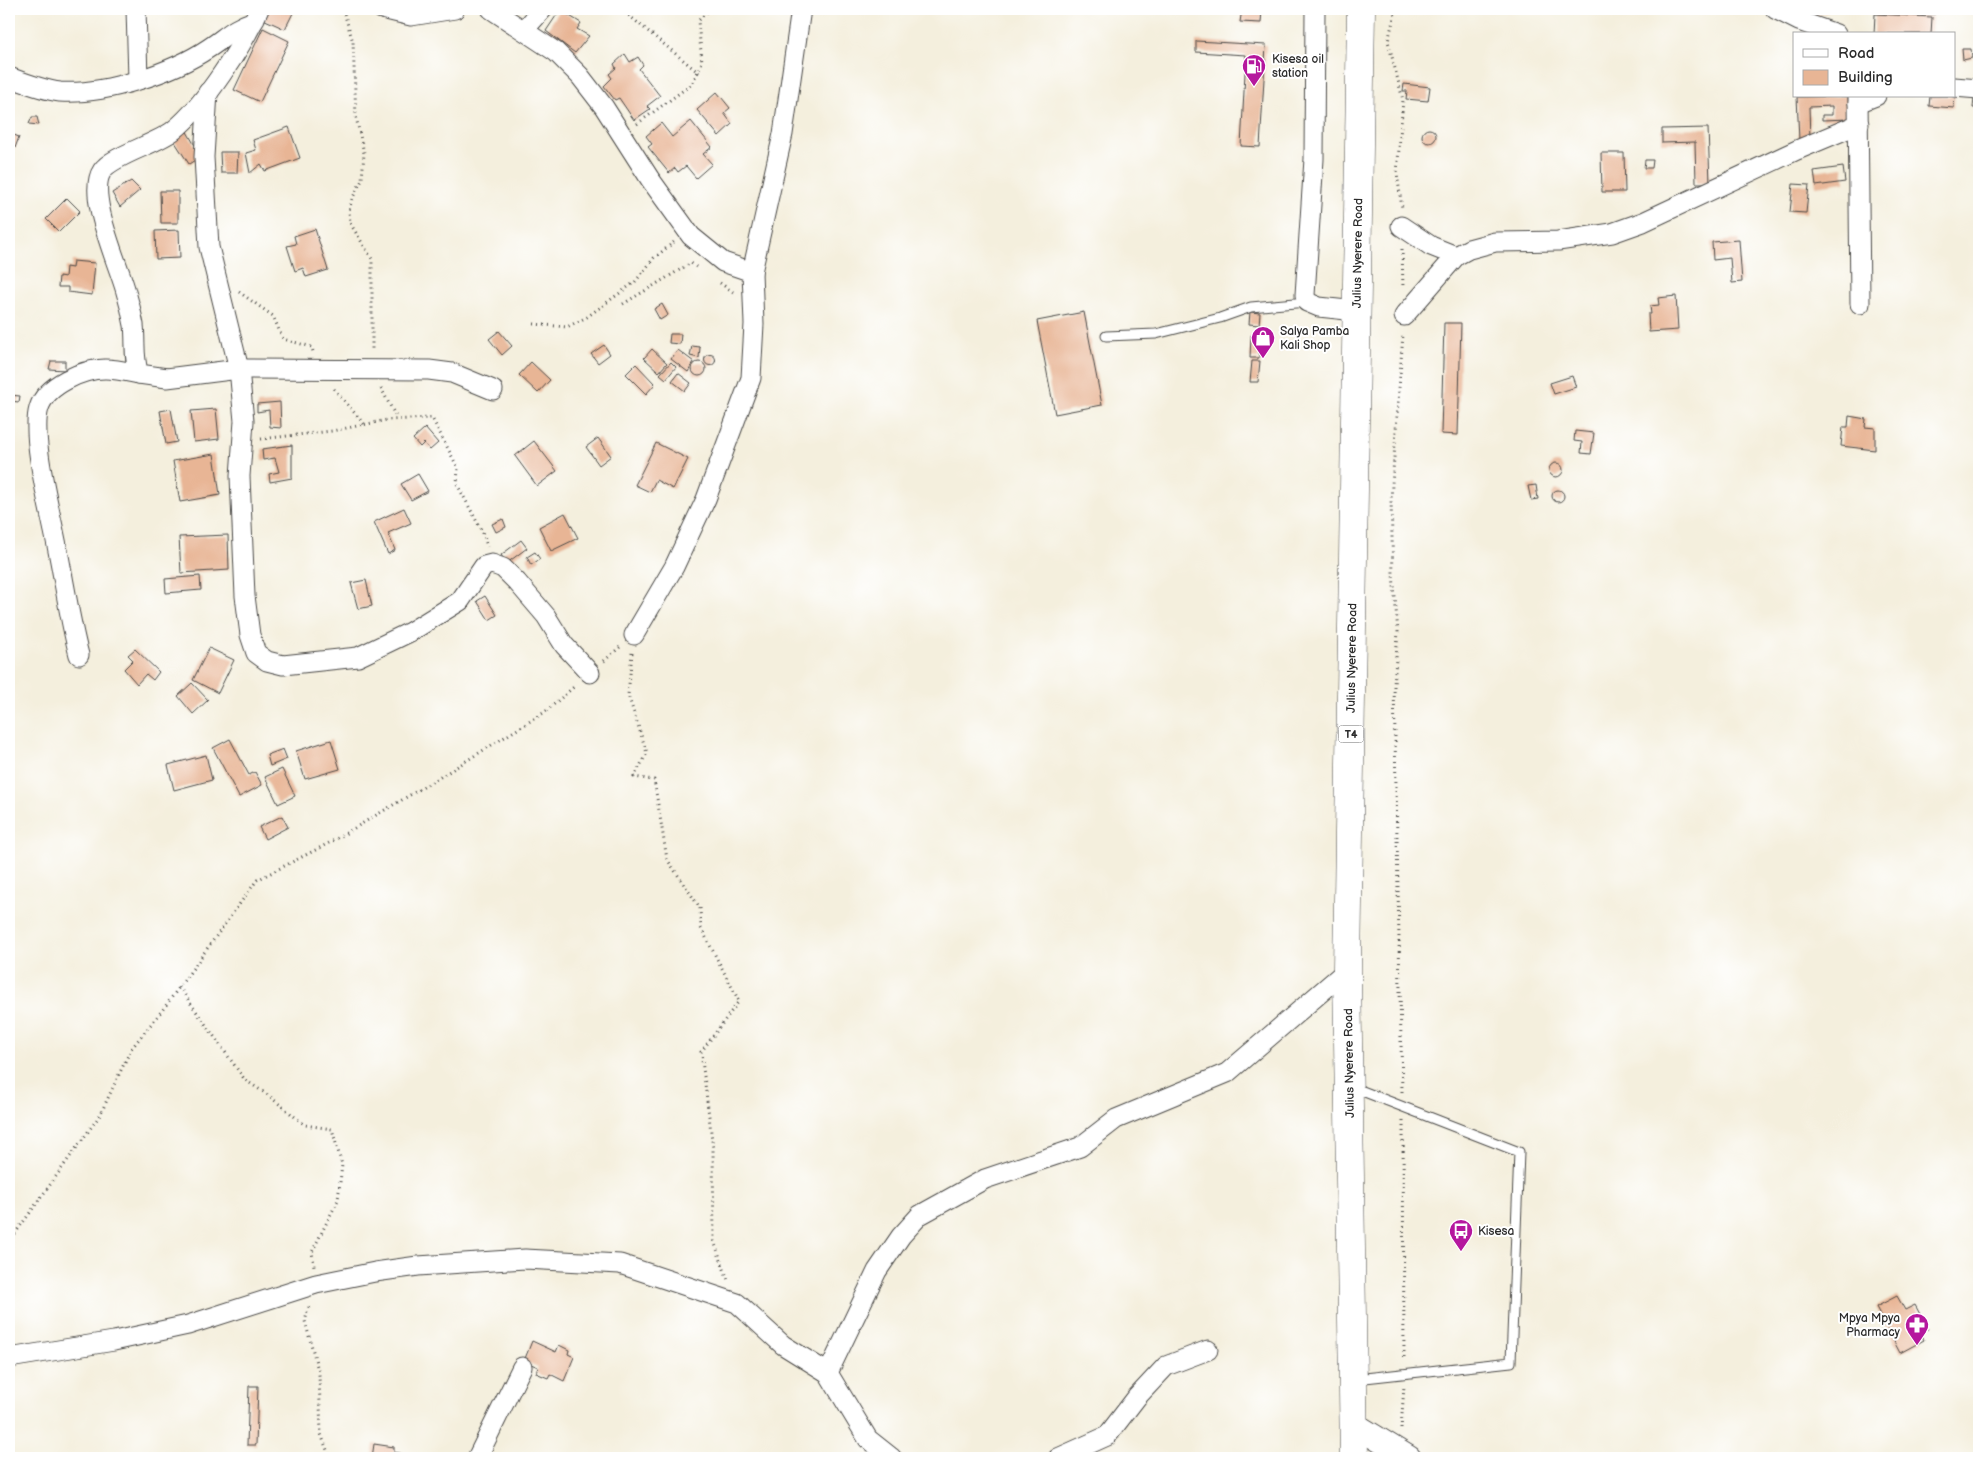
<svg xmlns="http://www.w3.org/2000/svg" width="1988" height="1467" font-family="'Balsamiq Sans',sans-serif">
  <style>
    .building { fill: #e8b595 }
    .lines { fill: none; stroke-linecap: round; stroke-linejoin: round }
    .service-casing { stroke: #494846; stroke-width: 11 }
    .minor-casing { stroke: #494846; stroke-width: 21 }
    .tertiary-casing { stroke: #494846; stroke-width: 26 }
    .trunk-casing { stroke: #494846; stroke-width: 29 }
    .path { stroke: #494846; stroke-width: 3; stroke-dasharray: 1 4; stroke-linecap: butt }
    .service { stroke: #fff; stroke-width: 9 }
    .minor { stroke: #fff; stroke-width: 19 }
    .tertiary { stroke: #fff; stroke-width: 24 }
    .trunk { stroke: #fff; stroke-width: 28 }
    .labels { text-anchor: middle; stroke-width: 4; stroke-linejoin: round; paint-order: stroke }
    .shield { fill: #fff; stroke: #6b6b6b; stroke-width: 1 }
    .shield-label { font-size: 11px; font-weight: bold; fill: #2b2b2b }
    .poi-label { font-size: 12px; fill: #2b2b2b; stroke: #fff; text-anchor: start }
    .street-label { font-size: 12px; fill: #2b2b2b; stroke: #fff }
  </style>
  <rect width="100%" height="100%" fill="#fff"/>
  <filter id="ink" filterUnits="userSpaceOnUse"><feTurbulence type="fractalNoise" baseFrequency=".02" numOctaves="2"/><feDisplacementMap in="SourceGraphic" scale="10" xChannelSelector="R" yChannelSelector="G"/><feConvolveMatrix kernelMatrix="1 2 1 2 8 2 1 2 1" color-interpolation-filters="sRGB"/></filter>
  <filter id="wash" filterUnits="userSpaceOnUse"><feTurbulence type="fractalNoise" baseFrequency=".0096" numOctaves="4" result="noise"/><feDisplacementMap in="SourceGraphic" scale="20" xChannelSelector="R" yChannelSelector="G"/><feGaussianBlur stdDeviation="1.12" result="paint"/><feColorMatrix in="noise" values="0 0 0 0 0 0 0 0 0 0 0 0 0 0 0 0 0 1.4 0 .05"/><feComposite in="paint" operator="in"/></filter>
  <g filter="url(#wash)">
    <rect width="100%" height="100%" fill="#f4efdd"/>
    <g id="blocks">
      <!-- building -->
      <g class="building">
        <polygon points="268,9 295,9 285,29 263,19"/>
        <polygon points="1242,9 1262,9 1261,23 1240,22"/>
        <polygon points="1814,9 1827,9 1828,12 1815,15"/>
        <polygon points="1924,9 1936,9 1935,14 1923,14"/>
        <polygon points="560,10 581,23 577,29 589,36 575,53 546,31"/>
        <polygon points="1875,14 1932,17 1931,34 1874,34"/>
        <polygon points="263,28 289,41 260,102 234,90"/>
        <polygon points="1196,41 1266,45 1260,147 1241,146 1246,55 1196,52"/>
        <polygon points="1962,49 1971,49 1972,58 1963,60"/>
        <polygon points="625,54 630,62 638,57 643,65 639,69 660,96 647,106 650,109 634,120 619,98 615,100 604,86 612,78 609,74 616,68 614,64"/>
        <polygon points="1404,84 1430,87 1428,101 1406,99 1407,91 1403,91"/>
        <polygon points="717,92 730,108 724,113 732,124 719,136 697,110"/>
        <polygon points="1848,96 1849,119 1822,120 1822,115 1832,115 1832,106 1809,107 1810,139 1799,140 1797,97"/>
        <polygon points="1930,96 1955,96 1954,108 1929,106"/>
        <polygon points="1974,96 1979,97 1979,108 1973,108"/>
        <polygon points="32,117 37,117 39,125 29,124"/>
        <polygon points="691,121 712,147 703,154 712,164 696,178 686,166 678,172 675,168 669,173 648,147 652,144 646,136 661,123 672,137"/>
        <polygon points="289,127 300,158 265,171 261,164 250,173 246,153 256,150 253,140"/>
        <polygon points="1708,128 1710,183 1696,183 1695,142 1662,143 1662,129"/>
        <circle cx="1429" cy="136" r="7"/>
        <polygon points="186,130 201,156 189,164 173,139"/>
        <polygon points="9,133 19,137 15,148 9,146"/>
        <polygon points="220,152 238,152 237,173 221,173"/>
        <polygon points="1601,153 1624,153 1625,192 1602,192"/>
        <polygon points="1645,160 1653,160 1652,168 1644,168"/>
        <polygon points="1843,167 1845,182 1816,186 1814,171"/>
        <polygon points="131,181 140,190 120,207 112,193"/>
        <polygon points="1793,184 1809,185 1806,213 1790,212"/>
        <polygon points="160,191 178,191 178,223 161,223"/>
        <polygon points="67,198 80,211 59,232 46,219"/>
        <polygon points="315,229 328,270 306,277 303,268 295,271 287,246 296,244 294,236"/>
        <polygon points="179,230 180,258 156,259 155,231"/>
        <polygon points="1739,240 1742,282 1732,283 1730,258 1713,260 1712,242"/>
        <polygon points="73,261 95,263 92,295 68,292 68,287 58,287 59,276 65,277 66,267 72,268"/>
        <polygon points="1676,296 1678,330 1649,332 1648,314 1651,314 1650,306 1659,305 1658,298"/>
        <polygon points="662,304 668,315 660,320 654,309"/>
        <polygon points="1084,312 1102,405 1055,414 1037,321"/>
        <polygon points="1250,312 1260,313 1259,325 1249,324"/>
        <polygon points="1444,323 1461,323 1458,435 1441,434"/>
        <polygon points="499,331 512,346 502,355 489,339"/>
        <polygon points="670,334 681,334 680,344 669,343"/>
        <polygon points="1251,335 1260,335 1259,358 1250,358"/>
        <polygon points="604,345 610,354 598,363 591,354"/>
        <polygon points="692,346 700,347 699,358 690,356"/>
        <polygon points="652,349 667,363 659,372 644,358"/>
        <polygon points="678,350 694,362 688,372 671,359"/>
        <circle cx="710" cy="360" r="5.5"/>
        <polygon points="51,361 65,361 65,370 49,369"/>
        <polygon points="1252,361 1260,361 1258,382 1250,382"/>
        <polygon points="531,362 550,380 538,393 519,375"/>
        <polygon points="671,362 676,367 666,379 660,374"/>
        <circle cx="699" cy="369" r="7"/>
        <polygon points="636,364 655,384 646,394 626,374"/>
        <polygon points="678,373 691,383 685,391 672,381"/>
        <polygon points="1572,376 1576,387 1554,394 1550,383"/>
        <polygon points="9,395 20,396 19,402 9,401"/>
        <polygon points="280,402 281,428 270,427 269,410 257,412 257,404"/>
        <polygon points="171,409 177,442 166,444 160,411"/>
        <polygon points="216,409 219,439 194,442 191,411"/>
        <polygon points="1849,416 1866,419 1865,427 1875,428 1875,450 1841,446 1843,427 1848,427"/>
        <polygon points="425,428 438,443 430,450 424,443 420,447 413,439"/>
        <polygon points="1575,431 1594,433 1591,454 1581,453 1582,442 1574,441"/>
        <polygon points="598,438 611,456 599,465 586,447"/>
        <polygon points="534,441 557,471 537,486 515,456"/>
        <polygon points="656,443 688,459 673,489 656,480 650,492 635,485"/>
        <polygon points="292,445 292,478 270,482 269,474 279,472 275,458 263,460 262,449"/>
        <polygon points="214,454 220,495 180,502 173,461"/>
        <circle cx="1556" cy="470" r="7"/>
        <polygon points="418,474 428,491 411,500 401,484"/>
        <polygon points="1536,485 1538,499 1531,500 1528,486"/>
        <circle cx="1558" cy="496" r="6"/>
        <polygon points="404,508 411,523 388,533 395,550 388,554 374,522"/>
        <polygon points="565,513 578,538 551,551 539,527"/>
        <polygon points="503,519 506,527 496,532 492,524"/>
        <polygon points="228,535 229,570 181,573 179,537"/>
        <polygon points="521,540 527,548 507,563 501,555"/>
        <polygon points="535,552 540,559 531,565 527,557"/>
        <polygon points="200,576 201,590 166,593 165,579"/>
        <polygon points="366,580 372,606 358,609 351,583"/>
        <polygon points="485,596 497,615 489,620 477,601"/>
        <polygon points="209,648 234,660 218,693 193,680"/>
        <polygon points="135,649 159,672 153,680 146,674 137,684 124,669 133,660 128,655"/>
        <polygon points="192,683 208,700 193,714 178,696"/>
        <polygon points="230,739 249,775 255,772 262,785 239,797 213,748"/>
        <polygon points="331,740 340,769 305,779 296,751"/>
        <polygon points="283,749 287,759 270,766 267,755"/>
        <polygon points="206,755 212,780 174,790 168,765"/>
        <polygon points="282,769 295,796 278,804 265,777"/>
        <polygon points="282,816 288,827 265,839 259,827"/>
        <polygon points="1897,1296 1905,1310 1915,1305 1928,1329 1920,1333 1924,1340 1900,1353 1876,1307"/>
        <polygon points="532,1341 556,1352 559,1345 569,1350 568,1354 574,1357 564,1381 550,1374 548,1378 536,1373 538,1367 524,1361"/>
        <polygon points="249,1386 258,1386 256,1445 247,1445"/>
        <polygon points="374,1444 394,1447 394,1452 425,1458 372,1458"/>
      </g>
    </g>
  </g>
  <g filter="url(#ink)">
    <use href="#blocks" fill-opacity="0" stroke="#494846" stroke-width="1"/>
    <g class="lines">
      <!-- service casing -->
      <g class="service-casing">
        <g id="service">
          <polyline points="1106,336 1156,334 1220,318 1251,307 1307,302"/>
          <polyline points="1352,1087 1519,1152 1511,1362 1356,1379"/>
        </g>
      </g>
      <!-- minor casing -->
      <g class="minor-casing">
        <g id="minor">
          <polyline points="136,9 138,79"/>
          <path d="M259,9C244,44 204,106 174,130C157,144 111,156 102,171C86,195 119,265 126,292C129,302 132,314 134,325C136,342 133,358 139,374L167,378L239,369L429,370L452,373L493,390"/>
          <polyline points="382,9 411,16 455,9"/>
          <polyline points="491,9 556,52 580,76 604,107 650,179 691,236 723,262 752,272"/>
          <polyline points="1315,9 1314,159 1305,295 1307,302 1319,307 1356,311"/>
          <polyline points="1775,9 1799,21 1836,34"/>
          <polyline points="524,30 543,9"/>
          <path d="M9,77C25,83 43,90 60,92C104,95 172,73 209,48C226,37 233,28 254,21"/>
          <polyline points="1954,87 1979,89"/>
          <polyline points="208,92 204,157 209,247 239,369 244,421 240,476 245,596 250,635 256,653 267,661 283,665 358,657 410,632 460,601 484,566 492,564 503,568 517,582 546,616 564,645 590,673"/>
          <polyline points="1858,96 1860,304"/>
          <polyline points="1858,103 1876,96"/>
          <polyline points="1401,226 1431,246 1456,256"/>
          <polyline points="1404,316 1456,256 1469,249 1495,242 1558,241 1612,233 1643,222 1797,150 1859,124"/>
          <polyline points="634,635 674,567 706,499 751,378 754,324 752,272 783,134 801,9"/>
          <path d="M79,655C70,621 65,586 58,551C52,517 30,438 39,408C46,385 83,369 105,369C116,369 129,372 139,374"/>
          <polyline points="9,1358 114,1341 188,1325 316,1284 375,1272 418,1266 525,1259 620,1264 737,1303 783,1345 828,1373 868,1439 892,1458"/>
          <polyline points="828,1373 877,1271 901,1236 920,1215 985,1179 1080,1147 1116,1119 1227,1073 1347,970"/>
          <polyline points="477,1458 522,1367"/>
          <polyline points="1058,1458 1107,1436 1137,1397 1166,1366 1208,1350"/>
        </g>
      </g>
      <!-- tertiary casing -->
      <g class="tertiary-casing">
        <polyline id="tertiary" points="1355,1425 1409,1458"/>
      </g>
      <!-- trunk casing -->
      <g class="trunk-casing">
        <g id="trunk">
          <path id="s1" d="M1354,1458L1347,970L1361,9"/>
        </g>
      </g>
      <!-- path -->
      <g class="path">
        <polyline points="343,9 353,42 356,117 364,153 362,180 352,199 349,211 350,223 372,259 372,351"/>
        <polyline points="621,9 699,73"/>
        <polyline points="1396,9 1388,41 1403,100 1397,173 1402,208"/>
        <polyline points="637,124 692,84 702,62 698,21 710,9"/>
        <polyline points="1402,249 1403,288"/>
        <polyline points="720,283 733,292"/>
        <polyline points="239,292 273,316 283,339 312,347 313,352"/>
        <polyline points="623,304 691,263 696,267"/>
        <polyline points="534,324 567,327 587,317 635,282 654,258 674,242"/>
        <polyline points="381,388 397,419"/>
        <polyline points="334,389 364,424"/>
        <polyline points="261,439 332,431 387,420 432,418 458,468 457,484 484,535 487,547"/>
        <polyline points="632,653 628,695 647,753 634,777 654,780 667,859 700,908 701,928 739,1001 701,1052 713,1148 714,1241 728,1280"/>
        <polyline points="604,661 620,647"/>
        <polyline points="179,987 245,1080 268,1095 305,1125 332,1129 342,1165 338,1200 312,1252 314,1266"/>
        <polyline points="1402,1092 1394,685 1398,632 1393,574 1391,499 1403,334"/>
        <polyline points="1403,1121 1404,1360"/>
        <polyline points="9,1242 100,1115 131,1049 164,1008 257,880 331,842 437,779 545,712 576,685"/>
        <polyline points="309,1307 305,1321 319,1374 321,1434 330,1458"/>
        <polyline points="1401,1429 1404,1386"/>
      </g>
      <!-- service -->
      <use href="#service" class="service"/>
      <!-- minor -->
      <use href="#minor" class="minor"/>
      <!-- tertiary -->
      <use href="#tertiary" class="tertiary"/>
      <!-- trunk -->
      <use href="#trunk" class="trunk"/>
    </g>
  </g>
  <!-- icons -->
  <defs>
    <g id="fuel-pin" transform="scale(1.25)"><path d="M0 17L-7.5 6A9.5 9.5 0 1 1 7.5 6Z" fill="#b5179e" stroke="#fff"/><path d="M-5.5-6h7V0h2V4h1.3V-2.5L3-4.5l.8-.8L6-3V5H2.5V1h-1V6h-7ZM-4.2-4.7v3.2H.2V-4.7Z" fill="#fff"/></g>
    <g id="shop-pin" transform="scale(1.25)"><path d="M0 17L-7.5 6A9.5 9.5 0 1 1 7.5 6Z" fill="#b5179e" stroke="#fff"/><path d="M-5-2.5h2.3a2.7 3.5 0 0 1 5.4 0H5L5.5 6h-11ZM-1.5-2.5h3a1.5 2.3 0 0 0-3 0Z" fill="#fff"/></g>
    <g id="bus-pin" transform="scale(1.25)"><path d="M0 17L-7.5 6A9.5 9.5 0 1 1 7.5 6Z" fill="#b5179e" stroke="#fff"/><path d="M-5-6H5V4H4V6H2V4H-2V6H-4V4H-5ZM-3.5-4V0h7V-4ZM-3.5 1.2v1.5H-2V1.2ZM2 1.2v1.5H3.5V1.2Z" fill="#fff"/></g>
    <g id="pharmacy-pin" transform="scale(1.25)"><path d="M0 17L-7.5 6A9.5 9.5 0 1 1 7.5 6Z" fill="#b5179e" stroke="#fff"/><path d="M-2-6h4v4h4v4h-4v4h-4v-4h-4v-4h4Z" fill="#fff"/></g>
  </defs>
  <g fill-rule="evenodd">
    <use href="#fuel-pin" x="1254" y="66"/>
    <use href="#shop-pin" x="1263" y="338"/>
    <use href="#bus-pin" x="1461" y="1231"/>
    <use href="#pharmacy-pin" x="1917" y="1325"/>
  </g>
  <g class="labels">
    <!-- shield labels -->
    <rect class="shield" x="1338.5" y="725.5" width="25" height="17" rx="4"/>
    <g class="shield-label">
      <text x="1351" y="738">T4</text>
    </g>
    <!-- poi labels -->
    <g class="poi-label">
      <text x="1272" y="63">Kisesa oil<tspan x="1272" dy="14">station</tspan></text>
      <text x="1280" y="335">Salya Pamba<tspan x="1280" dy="14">Kali Shop</tspan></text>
      <text x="1478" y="1235">Kisesa</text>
      <text x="1900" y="1322" text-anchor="end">Mpya Mpya<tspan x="1900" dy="14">Pharmacy</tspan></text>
    </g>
    <!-- street labels -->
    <g class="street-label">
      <text dy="4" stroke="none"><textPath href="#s1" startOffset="1205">Julius Nyerere Road</textPath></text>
      <text dy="4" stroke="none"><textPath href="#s1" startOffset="800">Julius Nyerere Road</textPath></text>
      <text transform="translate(1349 1063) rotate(-91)" y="4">Julius Nyerere Road</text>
    </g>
  </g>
  <!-- margin -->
  <rect width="1988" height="1467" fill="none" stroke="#fff" stroke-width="30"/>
  <!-- legend -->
  <rect x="1793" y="32" width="162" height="65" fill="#ffffff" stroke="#aaaaaa"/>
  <rect x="1803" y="49" width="25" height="8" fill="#ffffff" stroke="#aaaaaa"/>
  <text x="1838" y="58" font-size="15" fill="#2b2b2b">Road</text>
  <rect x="1803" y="70" width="25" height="15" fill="#e8b595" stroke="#aaaaaa"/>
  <text x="1838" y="82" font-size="15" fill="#2b2b2b">Building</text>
</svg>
